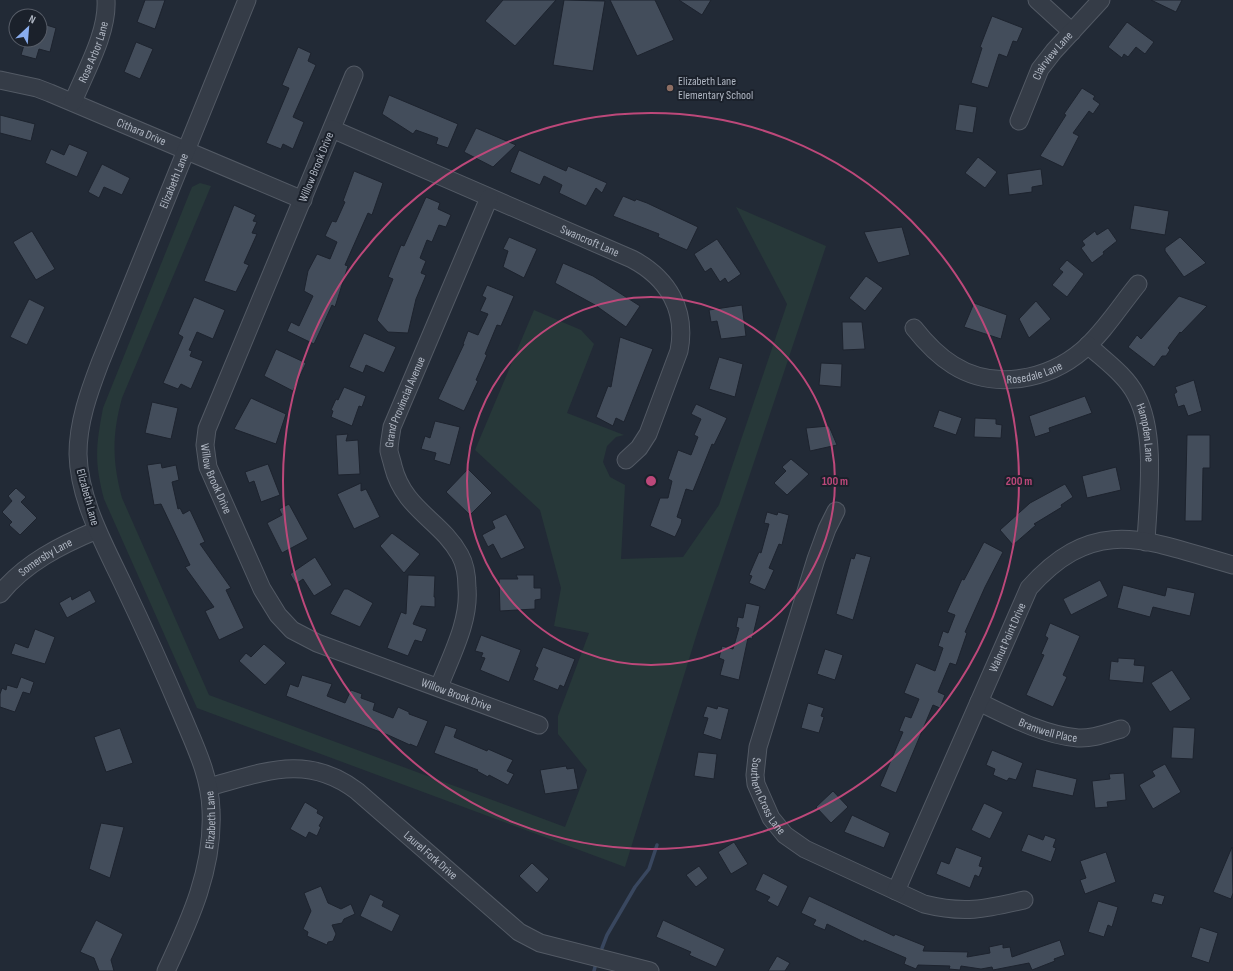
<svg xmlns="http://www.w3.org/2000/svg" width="1233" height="971" font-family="'Sofia Sans Condensed',sans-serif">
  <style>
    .green { fill: #273839 }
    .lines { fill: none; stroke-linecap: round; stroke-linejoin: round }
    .stream { stroke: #39475f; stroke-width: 3.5 }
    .building { fill: #434d5b; stroke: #1d232e }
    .minor-casing { stroke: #535a65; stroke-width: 19 }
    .minor { stroke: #353c47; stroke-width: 17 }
    .ring { fill: none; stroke: #bd487a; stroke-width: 2 }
    .education-dot { fill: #8d6e63; stroke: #1b212b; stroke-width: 1.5 }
    .labels { text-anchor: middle; stroke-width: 4; stroke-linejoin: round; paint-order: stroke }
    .street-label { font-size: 12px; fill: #b0b7c3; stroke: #1b212b }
    .poi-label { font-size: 12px; fill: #b0b7c3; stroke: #1b212b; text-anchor: start }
    .centre { fill: #bd487a; stroke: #1b212b; stroke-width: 2 }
    .ring-label { font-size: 12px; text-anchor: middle; font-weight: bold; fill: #bd487a; stroke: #1b212b; stroke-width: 4; stroke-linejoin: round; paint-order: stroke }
  </style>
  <rect width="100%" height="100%" fill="#222a36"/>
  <!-- green -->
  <path class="green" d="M200,183L211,186L122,398C112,435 112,460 122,498L209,695L565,827L587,770L558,734V716L589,633L554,626L561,588L540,510L475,450L534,310L581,330L594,344L567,413L624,435L616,437L607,446L603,462L610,477L625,485L621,559L683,557L719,505L787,304L736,207L826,246L698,630L625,867L197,708L104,499C94,461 96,446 103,408L192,187Z"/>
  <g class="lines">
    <!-- stream -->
    <g class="stream">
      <polyline points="602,948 607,935 635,887 649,869 657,845"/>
      <polyline points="594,971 595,967"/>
    </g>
  </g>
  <!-- building -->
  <g class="building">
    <polygon points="145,0 165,0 155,29 137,22"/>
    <polygon points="503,0 556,0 515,46 485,21"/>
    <polygon points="564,0 605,1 593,71 553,65"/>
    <polygon points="610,0 655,0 674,40 637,56"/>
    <polygon points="679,0 711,0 702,15"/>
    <polygon points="1151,0 1182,0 1176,12"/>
    <polygon points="992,16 1023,28 1017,42 1013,41 1007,57 999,54 988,88 971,83 982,48 980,47"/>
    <polygon points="1127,22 1154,42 1145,54 1136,47 1128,57 1124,54 1122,58 1108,47"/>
    <polygon points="40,23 56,28 50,52 39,49 36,59 21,55 24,45 16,43 17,40 40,40"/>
    <polygon points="136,42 153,49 140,79 124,72"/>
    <polygon points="298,47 311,53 308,61 316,65 293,117 304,122 293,149 283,144 281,149 266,143 289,88 282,85"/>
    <polygon points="1082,88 1095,96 1093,99 1100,104 1093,114 1089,111 1073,133 1079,136 1063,167 1040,156 1066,115 1064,114"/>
    <polygon points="389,95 458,124 448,148 436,144 438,138 416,130 413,134 382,114"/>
    <polygon points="959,104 977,107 973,133 955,130"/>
    <polygon points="0,115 35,124 31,141 0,133"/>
    <polygon points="476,128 516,145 493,167 464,152"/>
    <polygon points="69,144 88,152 77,177 45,163 51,149 64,155"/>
    <polygon points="519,150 566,171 568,166 607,183 602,193 596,188 586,206 559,193 562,185 544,176 540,185 510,172"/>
    <polygon points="978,157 997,172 985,188 965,173"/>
    <polygon points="102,164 130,178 122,195 104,187 99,198 88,192"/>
    <polygon points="1041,169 1043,185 1032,187 1032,192 1009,195 1007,174"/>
    <polygon points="354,171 383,183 372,215 368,213 345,265 348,266 335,307 332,305 314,344 287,331 291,322 299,326 313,296 304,291 308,271 317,254 330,259 337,242 325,236 332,221 336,222 345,202 343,201"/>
    <polygon points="623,196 635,201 636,199 647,203 698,227 687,250 658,237 659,234 613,216"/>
    <polygon points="426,197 440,203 438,209 451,215 446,227 439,225 432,242 427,240 420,258 426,261 421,273 426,275 416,299 408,333 388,332 377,320 393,279 388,277 401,245 404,246"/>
    <polygon points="234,205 256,215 253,221 257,222 252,233 257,234 244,263 249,265 236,292 204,281"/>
    <polygon points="1134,205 1169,211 1165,235 1130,229"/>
    <polygon points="902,227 910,255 878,263 864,232"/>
    <polygon points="1108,228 1117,241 1103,252 1104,254 1092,263 1081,248 1085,245 1082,241 1095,231 1097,235"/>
    <polygon points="32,231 55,269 36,280 13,242"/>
    <polygon points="509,237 537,249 524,278 503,267 508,251 503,249"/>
    <polygon points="1180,237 1206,263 1184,277 1165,251 1165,248"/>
    <polygon points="717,239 741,274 728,283 725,278 720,282 711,268 705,272 694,254"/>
    <polygon points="1067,260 1084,274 1067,297 1052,285 1063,272 1059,269"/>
    <polygon points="563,263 593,276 640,306 626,327 595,305 555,283"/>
    <polygon points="866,276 883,288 865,311 849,298"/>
    <polygon points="487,285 514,296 501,326 497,325 485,354 487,355 476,380 478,381 464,411 438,399 464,344 463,344 468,331 478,335 488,314 480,311 486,298 482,296"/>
    <polygon points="1179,296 1207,306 1181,333 1180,332 1168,348 1170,350 1166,356 1162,356 1154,367 1128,347 1137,335 1141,339"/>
    <polygon points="194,297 225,310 213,339 197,332 189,350 192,351 190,356 203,361 191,389 181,384 178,389 163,383 183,337 178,334"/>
    <polygon points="29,299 45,307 27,345 10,337"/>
    <polygon points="1036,301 1051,319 1029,338 1019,319"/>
    <polygon points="974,303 1007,315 1001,339 964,327"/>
    <polygon points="742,305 746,336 721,339 717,321 711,322 709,310"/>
    <polygon points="842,322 862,322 865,349 843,350"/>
    <polygon points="364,333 396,347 384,373 366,365 363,373 349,367"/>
    <polygon points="620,337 653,349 624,422 616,418 613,426 596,417 608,386 611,387"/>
    <polygon points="276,349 306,363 293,391 264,376"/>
    <polygon points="719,357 743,364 735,397 709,389"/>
    <polygon points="821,363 842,364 841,387 819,385"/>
    <polygon points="1194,380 1202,411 1188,416 1184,405 1178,407 1174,394 1177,392 1175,387"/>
    <polygon points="344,387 366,396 362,407 359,406 352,426 331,417 333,411 331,410 336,399 338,400"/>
    <polygon points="1085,396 1092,413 1049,428 1050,432 1035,437 1029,416"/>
    <polygon points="251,398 286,414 276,444 234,429"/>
    <polygon points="152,402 178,408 171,439 145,433"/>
    <polygon points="696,404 727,418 714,445 712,444 693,491 686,489 677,517 682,519 681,524 675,537 650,526 660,498 668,498 672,481 668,479 678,450 691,455 698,437 694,435 701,419 691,414"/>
    <polygon points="939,410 962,418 956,435 933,427"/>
    <polygon points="975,418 996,419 996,424 1002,425 1001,438 974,437"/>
    <polygon points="435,421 460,427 450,465 434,460 436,453 421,449 425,436 430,438"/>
    <polygon points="829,426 837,445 810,451 806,428"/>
    <polygon points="348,434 346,441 358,440 360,474 338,475 336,435"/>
    <polygon points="1187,435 1210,435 1210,468 1203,468 1202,521 1185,521"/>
    <polygon points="791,459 809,474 787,495 774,483 786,471 782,467"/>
    <polygon points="161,463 162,468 176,465 179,480 172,482 178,509 180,508 183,514 190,510 205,542 200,544 231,588 226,590 244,628 219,640 205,611 214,607 185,567 190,565 161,504 154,505 147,465"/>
    <polygon points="268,464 280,495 261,502 254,481 249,483 245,472"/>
    <polygon points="1116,467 1121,490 1087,498 1082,476"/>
    <polygon points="468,469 492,493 470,515 446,492"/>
    <polygon points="361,483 361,491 366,489 380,517 354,529 337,494"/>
    <polygon points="1065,484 1073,497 1061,505 1062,507 1034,524 1036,525 1013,545 1000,530 1030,503"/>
    <polygon points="16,488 26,497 21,502 37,518 20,535 9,525 12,522 2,512 12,501 8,496"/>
    <polygon points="289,504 308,539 282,553 267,523 282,515 279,509"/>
    <polygon points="767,512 777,515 778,512 789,515 782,545 779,544 769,568 774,570 765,590 749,583 752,576 749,575 759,552 761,553 769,524 764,523"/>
    <polygon points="506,514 525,548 501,559 493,544 488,547 482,535 495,528 492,521"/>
    <polygon points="392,533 420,554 404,573 380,546"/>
    <polygon points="984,542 1003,552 985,587 965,632 967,633 956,665 950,663 938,692 945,695 940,708 933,705 896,793 880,786 903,732 899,731 905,716 911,718 919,699 904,693 916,663 935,671 943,648 938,646 943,631 948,633 955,615 947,612 962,579 964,580"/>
    <polygon points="856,553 871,557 853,620 836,614 851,558 854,559"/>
    <polygon points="315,557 332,585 314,596 303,579 296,584 290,574"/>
    <polygon points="408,575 435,576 434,597 435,597 435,607 421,606 413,624 427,629 422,642 415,640 408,656 387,648 401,612 406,614"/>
    <polygon points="516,575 534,575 534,588 541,588 541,599 535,600 535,609 500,611 499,579 518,579"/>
    <polygon points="1100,580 1108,596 1071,615 1063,599"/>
    <polygon points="1123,585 1165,596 1167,587 1195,593 1190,616 1153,607 1150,617 1117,608"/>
    <polygon points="344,589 348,589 373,603 360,627 330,614"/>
    <polygon points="90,590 96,602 67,618 59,603 71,596 72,600"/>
    <polygon points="746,603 760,606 752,639 748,638 739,680 720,675 724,660 719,658 722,646 733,649 739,628 736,627 738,617 743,618"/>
    <polygon points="1050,623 1080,636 1063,675 1067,677 1053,707 1026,695 1044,655 1041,654 1048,638 1045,636"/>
    <polygon points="35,629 55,637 45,664 11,654 15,643 28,648"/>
    <polygon points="481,635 521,650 509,682 480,670 485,658 481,657 483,653 475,651"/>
    <polygon points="264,644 286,663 265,685 239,661 246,653 251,657"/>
    <polygon points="543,647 575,659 564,687 560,685 558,690 533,680 538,668 535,666"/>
    <polygon points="825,649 843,655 835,680 817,674"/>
    <polygon points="1118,658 1135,659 1134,665 1145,666 1143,683 1109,680 1111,661 1118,662"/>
    <polygon points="1172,670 1191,699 1170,712 1151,683"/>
    <polygon points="302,675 332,684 327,696 345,703 351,690 362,694 361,698 375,703 373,710 393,718 398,707 409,712 409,714 428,721 417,747 410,744 410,745 388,735 286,696 290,684 298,687"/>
    <polygon points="21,677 34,682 30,694 23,692 15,712 0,707 0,694 2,688 6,690 7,685 17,688"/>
    <polygon points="808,703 824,708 821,716 824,717 819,733 801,728"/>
    <polygon points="707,706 717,709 718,706 729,709 721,740 703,734 708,718 703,717"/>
    <polygon points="445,725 457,729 454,737 487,751 488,749 513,760 507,771 514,774 508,785 489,775 488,777 477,771 478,770 434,753"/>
    <polygon points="1173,727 1195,728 1193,759 1171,758"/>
    <polygon points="120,728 133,763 106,772 94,737"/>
    <polygon points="992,750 1023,763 1016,780 1009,778 1007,781 993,775 995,769 986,765"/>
    <polygon points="698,752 717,754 714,779 694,776"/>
    <polygon points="1165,764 1181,792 1153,809 1139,785 1155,776 1152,771"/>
    <polygon points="566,766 567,769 574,768 578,789 545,794 540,770"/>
    <polygon points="1036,769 1077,779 1073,796 1032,787"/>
    <polygon points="1124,773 1126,800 1107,802 1108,807 1095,808 1092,781 1110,779 1109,774"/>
    <polygon points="833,791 848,807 831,823 816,807"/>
    <polygon points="305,802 318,810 317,813 324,817 319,826 321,827 317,836 309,832 306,838 290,829"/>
    <polygon points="984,803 1003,812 990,839 971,830"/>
    <polygon points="852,815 890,833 884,848 844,832"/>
    <polygon points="101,823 124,827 110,878 89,869"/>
    <polygon points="1028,834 1043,840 1045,835 1056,839 1053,847 1056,848 1051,862 1021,851"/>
    <polygon points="734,842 748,864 731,874 718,852"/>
    <polygon points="956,847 982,857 979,866 983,867 979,877 975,875 970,888 936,874 941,861 949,864"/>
    <polygon points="1232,847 1233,893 1231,899 1213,892"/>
    <polygon points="1106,852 1116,882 1085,894 1080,880 1086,878 1080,861"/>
    <polygon points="532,863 549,879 537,893 519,876"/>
    <polygon points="699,866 708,878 696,887 686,875"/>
    <polygon points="763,873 788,886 778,907 767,901 770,897 755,890"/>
    <polygon points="321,886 328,903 341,909 351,904 355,914 344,919 342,923 332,925 336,934 333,941 328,942 327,945 307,936 308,932 303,929 311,911 304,893"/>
    <polygon points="1154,893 1165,896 1162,905 1151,902"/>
    <polygon points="370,894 384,901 382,906 400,915 392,932 360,916"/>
    <polygon points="809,896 894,936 895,934 925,946 923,951 968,952 967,957 990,953 989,947 1003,944 1003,948 1010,947 1012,957 1060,940 1065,955 1054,959 1055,961 1032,970 1029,963 993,970 992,967 981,969 961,966 960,970 949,969 950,966 918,965 916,969 904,964 906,958 864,940 864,942 827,924 825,930 813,925 816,920 801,913"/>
    <polygon points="1098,901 1118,907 1112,927 1108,925 1104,937 1088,932"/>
    <polygon points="96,920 123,934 111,960 114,971 99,971 94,958 80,952"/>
    <polygon points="663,920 725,949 716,967 689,955 691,952 656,937"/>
    <polygon points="1200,927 1218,933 1209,963 1191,957"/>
    <polygon points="777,956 790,963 785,971 768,971"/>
  </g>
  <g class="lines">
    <!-- minor casing -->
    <g class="minor-casing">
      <g id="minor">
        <polyline points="1037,0 1072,32"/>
        <path id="s1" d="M354,75L207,429L205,445L208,467L262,589L278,615L292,630L317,643L539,725"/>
        <path id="s2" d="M0,80L37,88L50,93L303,200"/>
        <path id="s3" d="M73,102C85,72 108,33 106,0"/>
        <path id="s4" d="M1019,121L1040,69L1054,51L1101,0"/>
        <path id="s5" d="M332,129L632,259C668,278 687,310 679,351L648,434L639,448L626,460"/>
        <path id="s6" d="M914,328C925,342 937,355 953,365C994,391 1048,380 1083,350C1104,332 1120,306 1138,284"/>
        <path id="s7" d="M1088,345C1104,360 1126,375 1136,395C1157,434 1148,499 1146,542"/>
        <path id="s8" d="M836,511L827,529L816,559L758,747L755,775L756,784L771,818L785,835L805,849L924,904C964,914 985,909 1024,900"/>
        <path id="s9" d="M0,594C25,563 61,545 97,530"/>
        <path id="s10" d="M439,687C451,656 470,621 467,588C467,577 465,564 460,555C441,520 404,510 393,466C392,461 390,456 389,451C389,443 391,435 392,427L489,198"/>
        <path id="s11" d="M979,702C1010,717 1043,735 1078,738C1093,739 1107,733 1121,729"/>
        <path id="s12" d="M209,787C264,772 307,753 357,791L519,932L540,943L650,971"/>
        <path id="s13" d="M896,891L1029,588C1097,512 1149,542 1233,565"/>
        <path id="s14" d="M166,971C190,920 214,868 211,810C210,776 195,746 182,715C163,670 143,626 122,582C103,542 79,499 78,454C78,422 89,392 100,363L247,0"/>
      </g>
    </g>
    <!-- minor -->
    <use href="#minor" class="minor"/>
  </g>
  <!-- distance rings -->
  <g class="ring">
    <circle cx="651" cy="481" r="184"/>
    <circle cx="651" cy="481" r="368"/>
  </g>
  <!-- markers -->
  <circle class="education-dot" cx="670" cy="88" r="4"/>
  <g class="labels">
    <!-- street labels -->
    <g class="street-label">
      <text dy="4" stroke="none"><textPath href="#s3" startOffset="54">Rose Arbor Lane</textPath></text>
      <text dy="4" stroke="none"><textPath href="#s4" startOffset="74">Clairview Lane</textPath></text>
      <text dy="4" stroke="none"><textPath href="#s2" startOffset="151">Cithara Drive</textPath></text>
      <text transform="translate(316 167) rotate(-68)" y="4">Willow Brook Drive</text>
      <text dy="4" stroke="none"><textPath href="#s14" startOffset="842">Elizabeth Lane</textPath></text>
      <text dy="4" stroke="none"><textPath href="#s5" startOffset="281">Swancroft Lane</textPath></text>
      <text dy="4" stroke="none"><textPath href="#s6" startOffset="139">Rosedale Lane</textPath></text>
      <text dy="4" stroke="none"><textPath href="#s10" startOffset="318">Grand Provincial Avenue</textPath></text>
      <text dy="4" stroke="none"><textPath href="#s7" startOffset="109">Hampden Lane</textPath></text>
      <text dy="4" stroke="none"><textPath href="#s1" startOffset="435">Willow Brook Drive</textPath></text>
      <text transform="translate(88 497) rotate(75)" y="4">Elizabeth Lane</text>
      <text dy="4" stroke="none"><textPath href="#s9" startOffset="59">Somersby Lane</textPath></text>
      <text dy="4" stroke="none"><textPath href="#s13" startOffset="277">Walnut Point Drive</textPath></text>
      <text dy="4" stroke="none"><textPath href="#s1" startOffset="783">Willow Brook Drive</textPath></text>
      <text dy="4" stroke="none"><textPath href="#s11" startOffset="75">Bramwell Place</textPath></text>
      <text dy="4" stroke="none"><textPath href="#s8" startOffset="301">Southern Cross Lane</textPath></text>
      <text dy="4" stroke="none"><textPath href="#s14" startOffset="159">Elizabeth Lane</textPath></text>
      <text dy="4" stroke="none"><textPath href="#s12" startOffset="253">Laurel Fork Drive</textPath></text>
    </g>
    <!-- poi labels -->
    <g class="poi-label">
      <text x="678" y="85">Elizabeth Lane<tspan x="678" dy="14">Elementary School</tspan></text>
    </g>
  </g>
  <circle cx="651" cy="481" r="6" class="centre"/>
  <g class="ring-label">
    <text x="835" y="485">100 m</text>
    <text x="1019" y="485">200 m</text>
  </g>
  <!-- north arrow -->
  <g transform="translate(28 28) rotate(26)"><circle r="19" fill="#1b212b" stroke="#575d68"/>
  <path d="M0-3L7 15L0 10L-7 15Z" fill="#89adef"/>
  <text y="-6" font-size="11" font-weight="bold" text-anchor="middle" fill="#b0b7c3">N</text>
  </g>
</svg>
